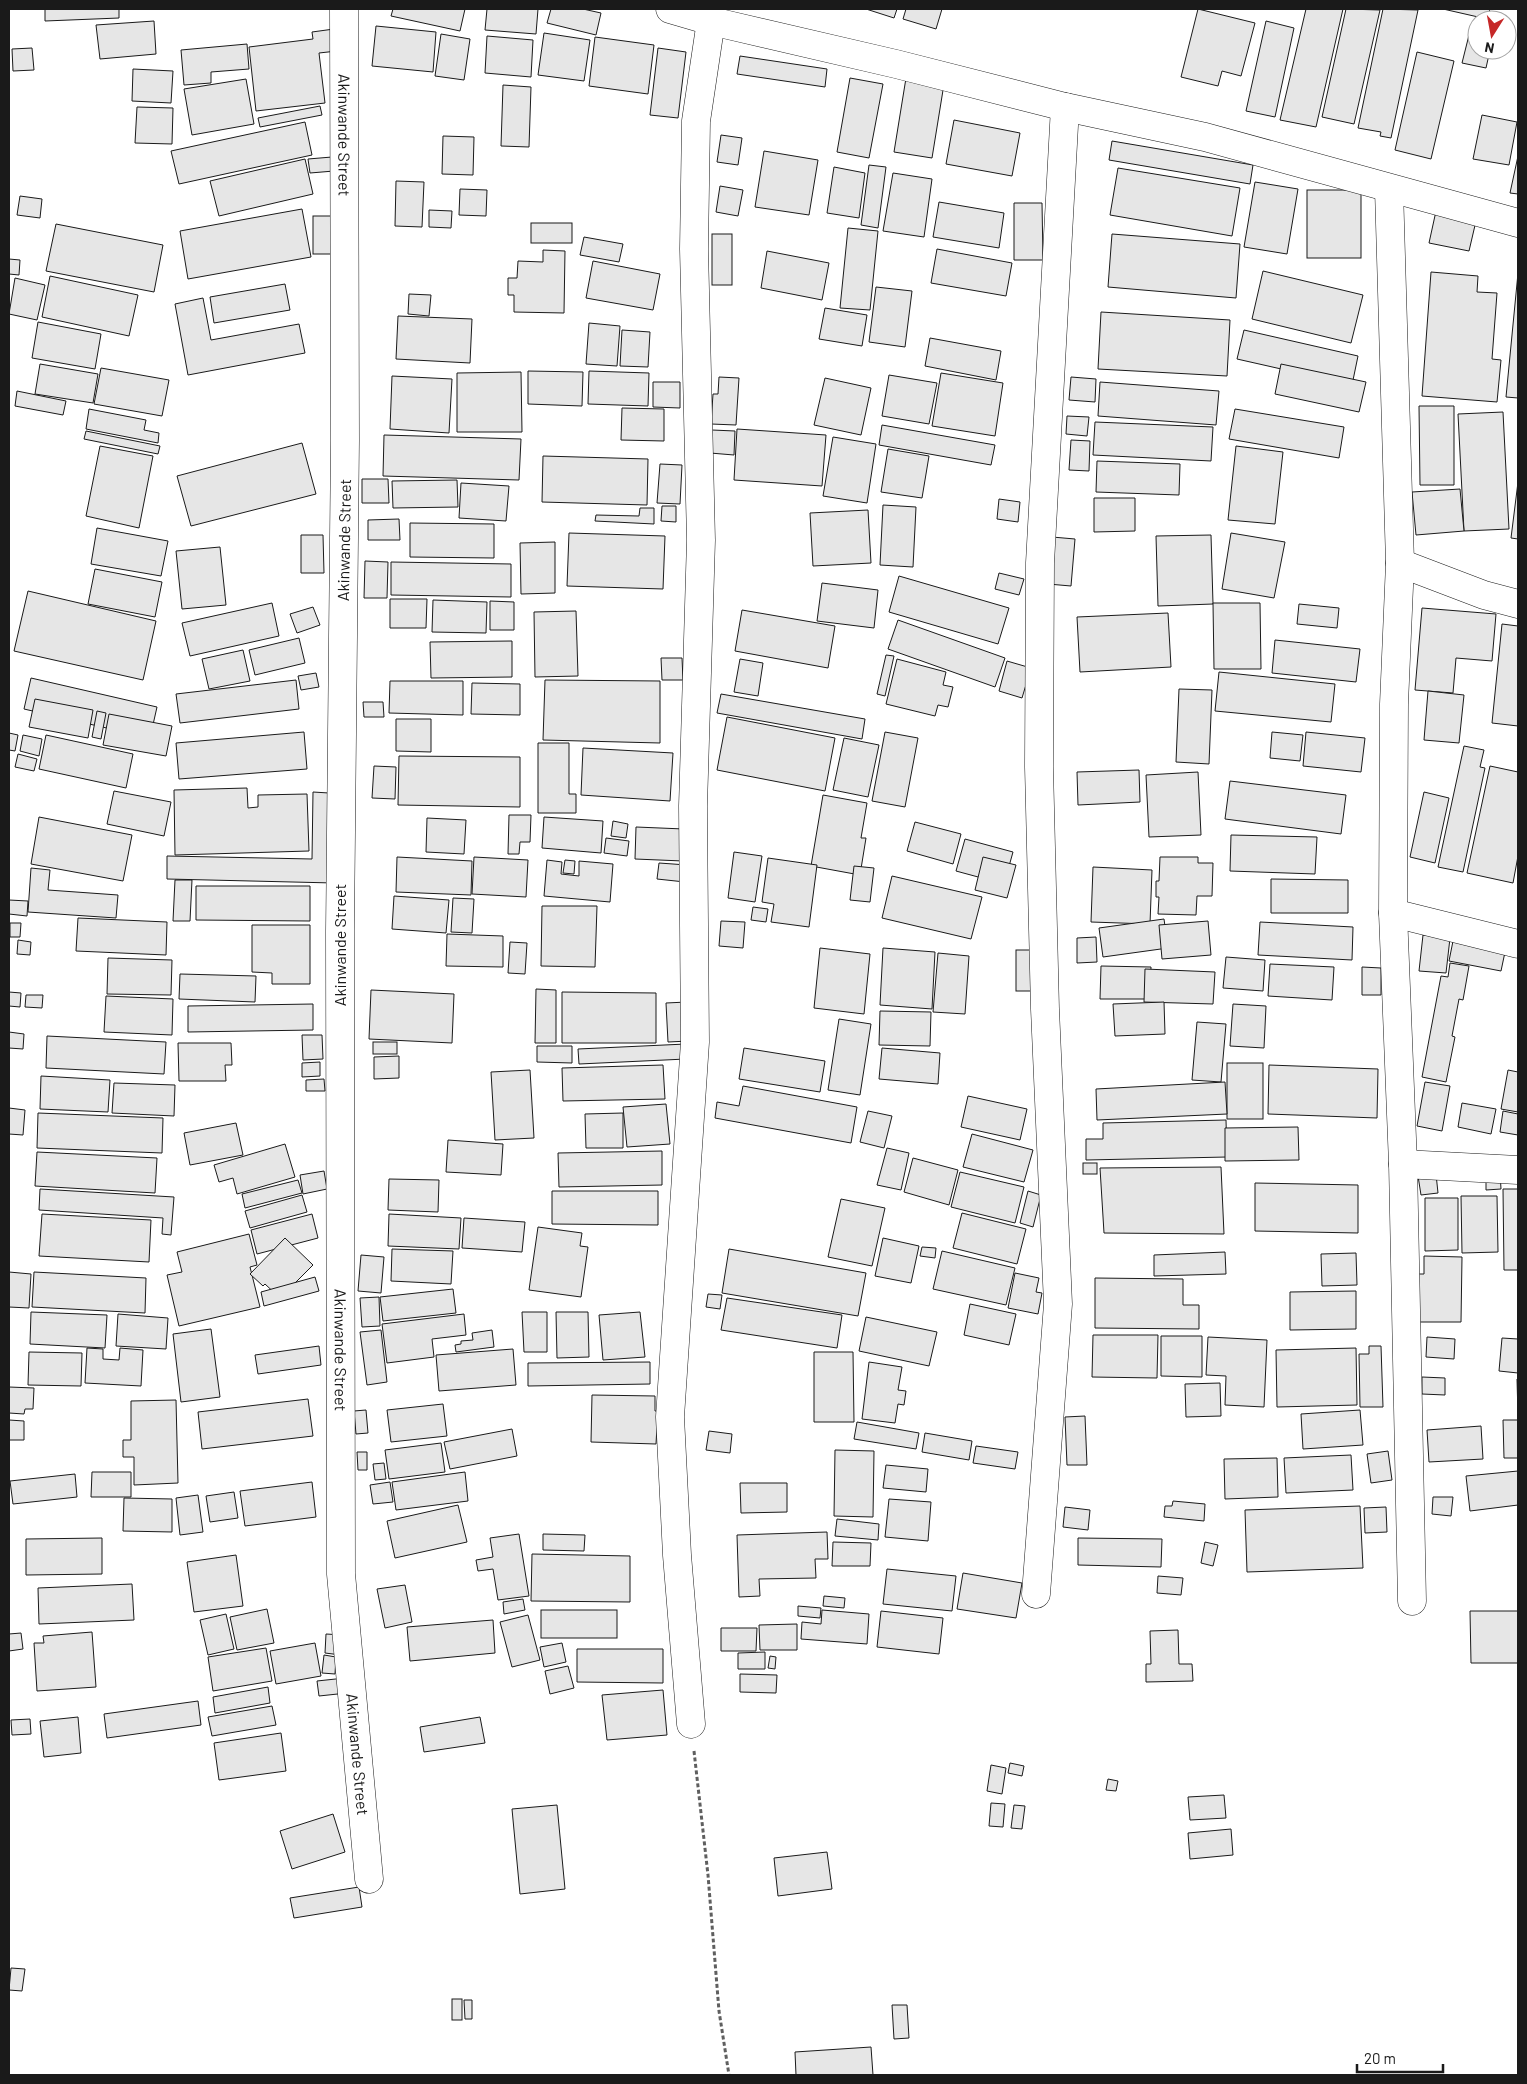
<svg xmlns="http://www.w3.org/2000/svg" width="1527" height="2084" font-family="Barlow,sans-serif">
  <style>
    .building { fill: #e6e6e6; stroke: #1a1a1a }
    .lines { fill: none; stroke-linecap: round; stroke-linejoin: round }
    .minor-casing { stroke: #1a1a1a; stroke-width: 29 }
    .path { stroke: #5f5f5f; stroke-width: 3; stroke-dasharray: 4 2.5; stroke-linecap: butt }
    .minor { stroke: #fff; stroke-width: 28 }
    .labels { text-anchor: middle; stroke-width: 4; stroke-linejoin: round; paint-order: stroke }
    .street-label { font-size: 16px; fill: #1a1a1a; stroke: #fff }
  </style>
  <rect width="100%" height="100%" fill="#fff"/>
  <!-- building -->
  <g class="building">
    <polygon points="45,9 119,9 119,18 45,21"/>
    <polygon points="393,9 465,9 460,31 391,16"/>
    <polygon points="487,9 538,9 536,34 485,30"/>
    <polygon points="551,9 583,9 601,13 596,35 547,23"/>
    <polygon points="866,9 897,9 894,18"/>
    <polygon points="906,9 942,9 936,29 903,19"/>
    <polygon points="1198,9 1255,23 1241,76 1222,71 1218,86 1181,77"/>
    <polygon points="1306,9 1343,9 1316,127 1280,120"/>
    <polygon points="1346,9 1380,10 1354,124 1322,117"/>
    <polygon points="1383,9 1418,10 1391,138 1380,136 1381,132 1358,128"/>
    <polygon points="1443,9 1490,9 1487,19"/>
    <polygon points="154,21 156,54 100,59 96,25"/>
    <polygon points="1266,21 1294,28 1275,117 1246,111"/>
    <polygon points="376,26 436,32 433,72 372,66"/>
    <polygon points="1471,27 1477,28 1477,50 1490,50 1486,68 1462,63"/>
    <polygon points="334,29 337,51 319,53 325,103 256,111 249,47 313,39 312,32"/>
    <polygon points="544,33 590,40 584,81 538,75"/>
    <polygon points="441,34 470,39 464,80 435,76"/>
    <polygon points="487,36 533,40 531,77 485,73"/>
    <polygon points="595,37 654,45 648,94 589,86"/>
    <polygon points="247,44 249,69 211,72 211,83 184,85 181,50"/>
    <polygon points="32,48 34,70 13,71 12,49"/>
    <polygon points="658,48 686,52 678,118 650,115"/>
    <polygon points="1417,52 1454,61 1431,159 1395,150"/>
    <polygon points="740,56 827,69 825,87 737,74"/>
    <polygon points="133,69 173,71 171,103 132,101"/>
    <polygon points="850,78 883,84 869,158 837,152"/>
    <polygon points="906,78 944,84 932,158 894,152"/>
    <polygon points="246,79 254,124 192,135 184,89"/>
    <polygon points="503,85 531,87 529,147 501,146"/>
    <polygon points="320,106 322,115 260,127 258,118"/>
    <polygon points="137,107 173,108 172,144 135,143"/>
    <polygon points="1482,115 1517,122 1509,165 1473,159"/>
    <polygon points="954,120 1020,133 1012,176 946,164"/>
    <polygon points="305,122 312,155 179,184 171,151"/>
    <polygon points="721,135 742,138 738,165 717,162"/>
    <polygon points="443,136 474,137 473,175 442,174"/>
    <polygon points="1112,141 1253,165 1250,184 1109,160"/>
    <polygon points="764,151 818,160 809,215 755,207"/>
    <polygon points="1518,156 1518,194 1510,193"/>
    <polygon points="332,157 334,171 310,173 308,159"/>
    <polygon points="305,159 313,194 219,216 210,181"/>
    <polygon points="869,165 886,167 878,228 861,225"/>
    <polygon points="834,167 865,173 859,218 827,213"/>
    <polygon points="1118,168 1240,188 1232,236 1110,215"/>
    <polygon points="893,173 932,179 924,237 883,231"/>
    <polygon points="396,181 424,182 422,227 395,226"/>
    <polygon points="1255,182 1298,189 1287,254 1244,247"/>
    <polygon points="720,186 743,190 738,216 716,212"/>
    <polygon points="460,189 487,190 486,216 459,215"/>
    <rect x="1307" y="190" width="54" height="68"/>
    <polygon points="20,196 42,199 40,218 17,215"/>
    <polygon points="939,202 1004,213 999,248 933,237"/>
    <polygon points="1014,203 1042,203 1043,260 1014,260"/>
    <polygon points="302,209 311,257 188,279 180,231"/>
    <polygon points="429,210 452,211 451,228 429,227"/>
    <polygon points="1436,211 1476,221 1469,251 1429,243"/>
    <rect x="313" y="216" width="21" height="38"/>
    <rect x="531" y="223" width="41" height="20"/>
    <polygon points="56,224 163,245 154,292 46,271"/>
    <polygon points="848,228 878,231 870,310 840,308"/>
    <rect x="712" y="234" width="20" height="51"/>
    <polygon points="1112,234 1240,244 1236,298 1108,287"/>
    <polygon points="584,237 623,244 619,262 580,255"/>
    <polygon points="937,249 1012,263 1006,296 931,283"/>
    <polygon points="543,250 565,251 564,313 514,312 514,295 508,295 508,278 517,278 518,261 543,262"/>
    <polygon points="767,251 829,263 822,300 761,288"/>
    <polygon points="9,259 20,260 19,275 9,274"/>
    <polygon points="593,261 660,274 653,310 586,298"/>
    <polygon points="1263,271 1363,295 1351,343 1252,319"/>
    <polygon points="1431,272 1478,276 1477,292 1497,293 1492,359 1501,360 1497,402 1422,396"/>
    <polygon points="1518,273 1518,398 1506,397"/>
    <polygon points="50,276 138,295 129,336 42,317"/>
    <polygon points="15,278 45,285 37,320 9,314"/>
    <polygon points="285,284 290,310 214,323 210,297"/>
    <polygon points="876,287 912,291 905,347 869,342"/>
    <polygon points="409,294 431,295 429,316 408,314"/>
    <polygon points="203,298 211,340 299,324 305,353 188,375 175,304"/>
    <polygon points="825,308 867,315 862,346 819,339"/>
    <polygon points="1101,312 1230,320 1227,376 1098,369"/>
    <polygon points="398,316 472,319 470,363 396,359"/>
    <polygon points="38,322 101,334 95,369 32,358"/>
    <polygon points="589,323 620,326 617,366 586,364"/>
    <polygon points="622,330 650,332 648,367 620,366"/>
    <polygon points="1244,330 1358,356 1352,385 1237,359"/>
    <polygon points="930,338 1001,351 996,380 925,366"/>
    <polygon points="40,364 98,374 93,403 35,394"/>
    <polygon points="1281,364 1366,382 1359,412 1275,394"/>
    <polygon points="101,368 169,380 162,416 94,404"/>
    <polygon points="528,371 583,372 582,406 528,404"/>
    <polygon points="589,371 649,373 648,406 588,404"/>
    <polygon points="521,372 522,432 457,432 457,373"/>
    <polygon points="941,373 1003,383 995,436 932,426"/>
    <polygon points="889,375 937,383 929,424 882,416"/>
    <polygon points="392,376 452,379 449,433 390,429"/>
    <polygon points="719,377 739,378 736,425 711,424 713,394 718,394"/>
    <polygon points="1071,377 1096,379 1095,402 1069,400"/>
    <polygon points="825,378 871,388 861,435 814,425"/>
    <polygon points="653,382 680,382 680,408 653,407"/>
    <polygon points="1100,382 1219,391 1216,425 1098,416"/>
    <polygon points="17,391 66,401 63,415 15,406"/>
    <polygon points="1419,406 1454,406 1454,485 1420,485"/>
    <polygon points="622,408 664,409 664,441 621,440"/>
    <polygon points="89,409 146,420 144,430 159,433 158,443 86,429"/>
    <polygon points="1235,409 1344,427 1339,458 1229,439"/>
    <polygon points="1503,412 1509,529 1464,531 1458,414"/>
    <polygon points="1067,416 1089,417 1087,436 1066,434"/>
    <polygon points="1095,422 1213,427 1211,461 1093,455"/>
    <polygon points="882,425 995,445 991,465 879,445"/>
    <polygon points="737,429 826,435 822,486 734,480"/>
    <polygon points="712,430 735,431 734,455 710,453"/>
    <polygon points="86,431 160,446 158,454 84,439"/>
    <polygon points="384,435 521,439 519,480 383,476"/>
    <polygon points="833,437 876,444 867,503 823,496"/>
    <polygon points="1071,440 1090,441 1089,471 1069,470"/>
    <polygon points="302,443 316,494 191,526 177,476"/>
    <polygon points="100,446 153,456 139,528 86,516"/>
    <polygon points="1236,446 1283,452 1275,524 1228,520"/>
    <polygon points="888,449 929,456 922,498 881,492"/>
    <polygon points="543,456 648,459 647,505 542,502"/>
    <polygon points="1097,461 1180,464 1179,495 1096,492"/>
    <polygon points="660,464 682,465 680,504 657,503"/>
    <polygon points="362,479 388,479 389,503 362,503"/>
    <polygon points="457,480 458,507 393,508 392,481"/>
    <polygon points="1518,482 1518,539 1511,538"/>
    <polygon points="461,483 509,486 506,521 459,518"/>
    <polygon points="1460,489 1464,531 1416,535 1412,492"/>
    <polygon points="1094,498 1135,498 1135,531 1094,532"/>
    <polygon points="999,499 1020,502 1018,522 997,519"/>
    <polygon points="883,505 916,507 913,567 880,565"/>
    <polygon points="662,506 676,506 676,522 661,521"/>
    <polygon points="640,508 654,508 654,524 595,521 596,515 639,516"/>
    <polygon points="868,510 871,563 813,566 810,513"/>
    <polygon points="399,519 400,540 368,540 368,520"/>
    <polygon points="410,523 494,524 494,558 410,557"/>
    <polygon points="97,528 168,541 161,576 91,564"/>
    <polygon points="569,533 665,536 663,589 567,586"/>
    <polygon points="1231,533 1285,542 1274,598 1222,589"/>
    <polygon points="301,535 323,535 324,573 301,573"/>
    <polygon points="1211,535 1213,604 1158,606 1156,536"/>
    <polygon points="1052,537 1075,539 1071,586 1048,584"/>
    <polygon points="555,542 555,593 521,594 520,543"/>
    <polygon points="220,547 226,605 182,609 176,551"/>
    <polygon points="365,561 388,562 387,598 364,598"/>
    <polygon points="391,562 511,564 511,597 391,595"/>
    <polygon points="95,569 162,582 155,617 88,604"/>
    <polygon points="999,573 1024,579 1019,595 995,589"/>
    <polygon points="899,576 1009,608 998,644 889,612"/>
    <polygon points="822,583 878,590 874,628 817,621"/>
    <polygon points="28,591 156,621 143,680 14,651"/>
    <polygon points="390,599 427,599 426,628 390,628"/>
    <polygon points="433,600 487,602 486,633 432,632"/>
    <polygon points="490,601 514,602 514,630 490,630"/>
    <polygon points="272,603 279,636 190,656 182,623"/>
    <polygon points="1213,603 1260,603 1261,669 1214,669"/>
    <polygon points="1299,604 1339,608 1337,628 1297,624"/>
    <polygon points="313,607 320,625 297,633 290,614"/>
    <polygon points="1422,608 1496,614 1492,661 1456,658 1453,693 1415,690"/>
    <polygon points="742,610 835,626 828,668 735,651"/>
    <polygon points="576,611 578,676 535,677 534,612"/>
    <polygon points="1168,613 1171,667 1080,672 1077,617"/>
    <polygon points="898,620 1005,658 995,687 888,649"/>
    <polygon points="1502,624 1518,626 1518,726 1492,723"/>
    <polygon points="299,638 305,663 255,675 249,650"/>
    <polygon points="1275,640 1360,649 1356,682 1272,673"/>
    <polygon points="512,641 512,677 431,678 430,642"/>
    <polygon points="243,650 250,681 209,689 202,659"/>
    <polygon points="886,655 894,656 885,696 877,694"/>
    <polygon points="661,658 682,658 683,680 662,680"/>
    <polygon points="740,659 763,663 758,696 734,692"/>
    <polygon points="897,659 946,672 943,685 953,687 948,707 938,705 935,716 886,704"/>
    <polygon points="1007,661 1031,668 1022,698 999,691"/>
    <polygon points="1219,672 1335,684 1331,722 1215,711"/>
    <polygon points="316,673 319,687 301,690 298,676"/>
    <polygon points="31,678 157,707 150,738 24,709"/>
    <polygon points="296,680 299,709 180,723 176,694"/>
    <polygon points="545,680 660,681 660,743 543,740"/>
    <polygon points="390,681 463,681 463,715 389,713"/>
    <polygon points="472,683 520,684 520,715 471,714"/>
    <polygon points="1179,689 1212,690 1209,764 1176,762"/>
    <polygon points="1428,691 1464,695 1459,743 1424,740"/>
    <polygon points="721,694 865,719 862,739 717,713"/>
    <polygon points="35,699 93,710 88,738 29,727"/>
    <polygon points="363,702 383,702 384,717 364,717"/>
    <polygon points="97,711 106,713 101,739 92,737"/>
    <polygon points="109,714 172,726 166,756 103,745"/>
    <polygon points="727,717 835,738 825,791 717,770"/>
    <polygon points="396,719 431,719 431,752 396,751"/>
    <polygon points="304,732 307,769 179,779 176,743"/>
    <polygon points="885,732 918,738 905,807 872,801"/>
    <polygon points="1272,732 1303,735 1300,761 1270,758"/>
    <polygon points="1306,732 1365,738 1361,772 1303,766"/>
    <polygon points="9,733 18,735 15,751 9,750"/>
    <polygon points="23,735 42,739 39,756 20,751"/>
    <polygon points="46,735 133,754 126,788 39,769"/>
    <polygon points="844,738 879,745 868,797 833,790"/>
    <polygon points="538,743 569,743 569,794 576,794 576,813 538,813"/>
    <polygon points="1464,746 1484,750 1480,767 1485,768 1463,872 1438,867"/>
    <polygon points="583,748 673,753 670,801 581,795"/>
    <polygon points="18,754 37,759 34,771 15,767"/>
    <polygon points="399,756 520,757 520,807 398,805"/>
    <polygon points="374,766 396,767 395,799 372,798"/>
    <polygon points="1490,766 1518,772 1518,856 1513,883 1467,873"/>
    <polygon points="1139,770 1140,802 1078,805 1077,772"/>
    <polygon points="1198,772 1201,835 1149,837 1146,775"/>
    <polygon points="1230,781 1346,795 1341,834 1225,819"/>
    <polygon points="247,788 248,808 258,807 258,795 307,794 309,851 175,855 174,790"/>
    <polygon points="114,791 171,802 164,836 107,824"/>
    <polygon points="313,792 329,793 334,883 167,879 167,856 312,859"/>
    <polygon points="1424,792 1449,798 1435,863 1410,857"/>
    <polygon points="823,795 867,803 861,838 866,838 860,875 811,866"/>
    <polygon points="509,815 531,815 530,842 520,842 519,854 508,854"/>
    <polygon points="39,817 132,835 123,881 31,864"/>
    <polygon points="544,817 603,821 601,853 542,848"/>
    <polygon points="427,818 466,820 464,854 426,852"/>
    <polygon points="613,821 628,824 626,838 611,836"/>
    <polygon points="915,822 961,834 953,864 907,851"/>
    <polygon points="636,827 684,829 683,861 635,859"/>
    <polygon points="1231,835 1317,837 1315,874 1230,871"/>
    <polygon points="606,838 629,841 627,856 604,853"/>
    <polygon points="965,839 1013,852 1004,884 956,871"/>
    <polygon points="734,852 762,856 755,902 728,898"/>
    <polygon points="397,857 472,861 471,895 396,892"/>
    <polygon points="474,857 528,860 526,897 472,894"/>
    <polygon points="983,857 1016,865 1007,898 975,890"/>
    <polygon points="1160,857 1198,857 1198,863 1213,863 1212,896 1197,896 1196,915 1158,914 1159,897 1156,897 1156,881 1159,881"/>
    <polygon points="768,858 817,865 809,927 771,922 774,904 762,902"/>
    <polygon points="547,860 562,862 561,874 579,876 579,861 613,864 610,902 544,896"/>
    <polygon points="565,860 575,861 574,874 563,873"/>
    <polygon points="659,863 687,865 685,882 657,879"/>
    <polygon points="854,866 874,868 870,902 850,900"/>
    <polygon points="1093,867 1152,870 1150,924 1091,922"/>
    <polygon points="31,868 50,870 48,890 118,895 116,918 28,912"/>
    <polygon points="892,876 982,897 971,939 882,918"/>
    <polygon points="1271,879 1348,880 1348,913 1271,913"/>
    <polygon points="175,880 192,880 190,921 173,921"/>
    <polygon points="196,886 310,886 310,921 196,920"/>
    <polygon points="394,896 449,900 446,933 392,929"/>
    <polygon points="453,898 474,899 472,933 451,932"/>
    <polygon points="9,900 28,901 27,916 9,914"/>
    <polygon points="542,906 597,906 595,967 541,966"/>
    <polygon points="753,907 768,909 766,922 751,920"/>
    <polygon points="78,918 167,922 166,955 76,951"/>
    <polygon points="1164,919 1168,948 1103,957 1099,928"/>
    <polygon points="721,921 745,922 743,948 719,946"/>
    <polygon points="1208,921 1211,955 1162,959 1159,925"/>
    <polygon points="1260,922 1353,927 1352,960 1258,955"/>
    <polygon points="10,923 21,923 20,937 10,937"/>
    <polygon points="252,925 310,925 310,984 272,984 272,973 252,972"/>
    <polygon points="447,934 503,936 503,967 446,966"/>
    <polygon points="1423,935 1450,938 1446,973 1419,971"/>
    <polygon points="1096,937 1097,962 1077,963 1077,938"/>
    <polygon points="18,940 31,942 30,955 17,954"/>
    <polygon points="1453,941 1505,952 1501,971 1449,961"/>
    <polygon points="510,942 527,943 525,974 508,973"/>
    <polygon points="820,948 870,954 864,1014 814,1008"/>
    <polygon points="883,948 935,952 932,1009 880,1005"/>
    <rect x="1016" y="950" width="23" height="41"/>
    <polygon points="938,953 969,956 965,1014 933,1012"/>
    <polygon points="1226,957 1265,960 1263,991 1223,988"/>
    <polygon points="108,958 172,960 171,995 107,994"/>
    <polygon points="1450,963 1469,966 1463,1000 1459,999 1452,1036 1455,1037 1446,1082 1422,1077 1441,976 1448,977"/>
    <polygon points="1270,964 1334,967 1332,1000 1268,996"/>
    <polygon points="1101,966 1151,967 1150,999 1100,999"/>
    <polygon points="1362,967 1381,968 1381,995 1362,995"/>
    <polygon points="1145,969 1215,972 1213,1004 1144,1002"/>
    <polygon points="180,974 256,976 255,1002 179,999"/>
    <polygon points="536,989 556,990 556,1043 535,1043"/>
    <polygon points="371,990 454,994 452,1043 369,1039"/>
    <polygon points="9,992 21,993 20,1007 9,1006"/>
    <polygon points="562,992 656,993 656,1043 562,1043"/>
    <polygon points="26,995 43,995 42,1008 25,1007"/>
    <polygon points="106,996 173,999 172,1035 104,1032"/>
    <polygon points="687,1002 689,1041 668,1042 666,1003"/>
    <polygon points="1164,1002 1165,1034 1115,1036 1113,1004"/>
    <polygon points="313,1004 313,1030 188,1032 188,1006"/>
    <polygon points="1233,1004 1266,1006 1264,1048 1230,1046"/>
    <polygon points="880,1011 931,1012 930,1046 879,1045"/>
    <polygon points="839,1019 871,1024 860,1095 828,1090"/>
    <polygon points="1197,1022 1226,1024 1221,1082 1192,1080"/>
    <polygon points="9,1032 24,1034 23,1049 9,1048"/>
    <polygon points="302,1035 322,1035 323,1059 303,1060"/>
    <polygon points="47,1036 166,1042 164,1074 46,1068"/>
    <rect x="373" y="1042" width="24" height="12"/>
    <polygon points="178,1043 231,1043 232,1065 225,1065 226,1081 179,1081"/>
    <polygon points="686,1044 686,1059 579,1064 578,1049"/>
    <polygon points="537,1046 572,1046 572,1063 537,1062"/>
    <polygon points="744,1048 825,1061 820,1092 739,1079"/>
    <polygon points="882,1048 940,1053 938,1084 879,1079"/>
    <polygon points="399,1056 399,1078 374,1079 374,1057"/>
    <polygon points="320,1062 320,1076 302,1077 302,1063"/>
    <rect x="1227" y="1063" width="36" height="56"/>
    <polygon points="663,1065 665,1099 563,1101 562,1068"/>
    <polygon points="1269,1065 1378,1069 1377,1118 1268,1114"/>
    <polygon points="530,1070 534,1138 495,1140 491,1072"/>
    <polygon points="1508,1070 1518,1072 1518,1112 1501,1109"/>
    <polygon points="41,1076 110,1080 108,1112 40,1109"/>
    <polygon points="324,1079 325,1091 306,1091 306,1080"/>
    <polygon points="1225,1082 1227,1114 1097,1120 1096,1089"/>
    <polygon points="1425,1082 1450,1086 1442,1131 1417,1126"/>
    <polygon points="114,1083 175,1085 174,1116 112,1113"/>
    <polygon points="743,1086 857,1107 851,1143 715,1118 717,1102 739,1106"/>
    <polygon points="968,1096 1027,1109 1020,1140 961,1127"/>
    <polygon points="1462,1103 1496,1109 1491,1134 1458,1127"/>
    <polygon points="666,1104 670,1144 627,1147 623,1107"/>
    <polygon points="9,1108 25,1110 23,1135 9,1134"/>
    <polygon points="868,1111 892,1116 884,1148 860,1142"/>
    <polygon points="1503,1111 1518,1114 1518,1135 1500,1132"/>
    <polygon points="38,1113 163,1118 162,1153 37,1148"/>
    <polygon points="623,1113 623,1148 586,1148 585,1114"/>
    <polygon points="1226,1120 1227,1157 1086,1160 1086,1139 1103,1139 1103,1123"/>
    <polygon points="236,1123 243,1155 190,1165 184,1133"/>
    <polygon points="1298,1127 1299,1160 1225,1161 1225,1128"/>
    <polygon points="972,1134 1033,1150 1024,1182 963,1167"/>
    <polygon points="448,1140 503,1144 501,1175 446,1172"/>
    <polygon points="285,1144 295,1177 237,1194 233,1178 219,1182 214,1165"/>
    <polygon points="887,1148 909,1153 901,1190 877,1185"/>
    <polygon points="662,1151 662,1185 559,1187 558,1153"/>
    <polygon points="37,1152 157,1158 155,1193 35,1186"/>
    <polygon points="913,1158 958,1170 949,1205 904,1192"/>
    <rect x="1083" y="1163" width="14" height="11"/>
    <polygon points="1221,1167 1224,1234 1104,1233 1100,1168"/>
    <polygon points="324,1171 327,1189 303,1194 300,1175"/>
    <polygon points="960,1172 1024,1187 1015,1223 951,1207"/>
    <polygon points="1486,1172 1500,1172 1501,1189 1486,1190"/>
    <polygon points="1436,1174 1438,1193 1421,1195 1418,1176"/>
    <polygon points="389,1179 439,1180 438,1212 388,1210"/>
    <polygon points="298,1180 302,1193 245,1208 242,1194"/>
    <polygon points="1255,1183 1358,1185 1358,1233 1255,1231"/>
    <polygon points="40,1189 174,1197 171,1235 162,1234 163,1218 39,1210"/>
    <polygon points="1503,1189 1518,1189 1518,1270 1504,1270"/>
    <polygon points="552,1191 658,1191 658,1225 552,1224"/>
    <polygon points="1028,1191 1041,1195 1033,1227 1020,1223"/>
    <polygon points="302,1195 307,1212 250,1228 245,1211"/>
    <polygon points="1461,1196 1497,1196 1498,1252 1462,1253"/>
    <polygon points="1425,1198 1458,1198 1458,1250 1425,1251"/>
    <polygon points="841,1199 885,1208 872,1266 828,1257"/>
    <polygon points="962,1213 1026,1229 1017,1264 953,1248"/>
    <polygon points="42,1214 151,1220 149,1262 39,1256"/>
    <polygon points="312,1214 318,1238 257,1254 251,1230"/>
    <polygon points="389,1214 461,1218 459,1249 388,1246"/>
    <polygon points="464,1218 525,1222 522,1252 462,1248"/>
    <polygon points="538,1227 582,1233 580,1246 588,1247 581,1297 529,1290"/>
    <polygon points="249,1234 257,1265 250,1267 260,1307 179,1326 167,1275 182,1272 177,1252"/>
    <polygon points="285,1238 313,1265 280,1298 265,1284 263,1286 250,1274"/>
    <polygon points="883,1238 919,1246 911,1283 875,1276"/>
    <polygon points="922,1247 936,1248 935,1258 920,1256"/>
    <polygon points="392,1249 453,1251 451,1284 391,1281"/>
    <polygon points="729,1249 866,1273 858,1316 722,1293"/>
    <polygon points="942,1251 1015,1268 1006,1305 933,1289"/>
    <polygon points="1225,1252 1226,1274 1154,1276 1154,1255"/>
    <polygon points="1356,1253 1357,1285 1322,1286 1321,1254"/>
    <polygon points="361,1255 384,1257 381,1293 358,1291"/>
    <polygon points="1424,1256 1462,1257 1461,1322 1416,1322 1416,1274 1424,1274"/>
    <polygon points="9,1272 31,1274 29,1308 9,1307"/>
    <polygon points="34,1272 146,1278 145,1313 32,1307"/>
    <polygon points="1015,1273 1039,1278 1036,1292 1042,1293 1038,1314 1008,1308"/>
    <polygon points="315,1277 319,1291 264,1306 261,1292"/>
    <polygon points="1095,1278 1183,1279 1183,1305 1199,1305 1199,1329 1095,1328"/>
    <polygon points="453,1289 456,1313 383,1321 380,1297"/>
    <polygon points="1356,1291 1356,1329 1290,1330 1290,1292"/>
    <polygon points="708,1294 722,1295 720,1309 706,1307"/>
    <polygon points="379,1297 380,1326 362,1327 360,1298"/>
    <polygon points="727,1298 842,1315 837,1348 721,1330"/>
    <polygon points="970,1304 1016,1314 1009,1345 964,1335"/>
    <polygon points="31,1312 107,1315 105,1348 30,1344"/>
    <polygon points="522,1312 547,1312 547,1352 524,1352"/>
    <polygon points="556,1312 588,1312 589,1357 557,1358"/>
    <polygon points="640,1312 645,1357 603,1360 599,1315"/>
    <polygon points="118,1314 168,1318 166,1349 116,1346"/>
    <polygon points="464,1314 466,1335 432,1339 434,1357 387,1363 382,1324"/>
    <polygon points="866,1317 937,1332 929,1366 859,1351"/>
    <polygon points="211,1329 220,1397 181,1402 173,1334"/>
    <polygon points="381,1330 387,1382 367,1385 360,1332"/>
    <polygon points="492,1330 494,1347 456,1352 455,1345 461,1344 461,1341 473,1340 472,1333"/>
    <polygon points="1093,1335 1158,1335 1157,1378 1092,1377"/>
    <polygon points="1161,1336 1202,1336 1202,1377 1161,1376"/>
    <polygon points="1208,1337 1267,1340 1264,1407 1225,1405 1226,1376 1206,1375"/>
    <polygon points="1427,1337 1455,1339 1454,1359 1426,1357"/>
    <polygon points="1502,1338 1518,1339 1518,1373 1499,1371"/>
    <polygon points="319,1346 321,1365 258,1374 255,1355"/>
    <polygon points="1369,1346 1381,1346 1383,1407 1360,1407 1359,1354 1369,1354"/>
    <polygon points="87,1348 103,1349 103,1359 119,1360 120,1348 143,1350 141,1386 85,1383"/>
    <polygon points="1356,1348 1357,1405 1277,1407 1276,1350"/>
    <polygon points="513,1349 516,1385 439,1391 436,1355"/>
    <polygon points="29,1352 82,1353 81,1386 28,1385"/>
    <polygon points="814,1352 853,1352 854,1422 814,1422"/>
    <polygon points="650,1362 650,1384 528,1386 528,1363"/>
    <polygon points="869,1362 902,1367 898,1390 906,1391 904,1405 898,1404 895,1423 862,1419"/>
    <polygon points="1422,1377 1445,1378 1445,1395 1422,1394"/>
    <polygon points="1517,1379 1518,1379 1518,1416"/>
    <polygon points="1220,1383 1221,1416 1186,1417 1185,1384"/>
    <polygon points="9,1387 34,1388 33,1409 25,1409 24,1414 9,1413"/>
    <polygon points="592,1395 655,1396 655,1411 663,1411 663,1425 657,1426 656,1444 591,1442"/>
    <polygon points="308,1399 313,1436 202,1449 198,1412"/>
    <polygon points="176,1400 178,1483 134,1485 134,1457 123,1457 123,1440 131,1440 131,1401"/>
    <polygon points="443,1404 447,1436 391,1442 387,1410"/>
    <polygon points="366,1410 368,1433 356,1434 354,1411"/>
    <polygon points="1360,1410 1363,1445 1303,1449 1301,1414"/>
    <polygon points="1085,1416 1087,1465 1067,1465 1065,1417"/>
    <polygon points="9,1420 24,1421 24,1440 9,1440"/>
    <polygon points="1503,1420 1518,1420 1518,1458 1504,1458"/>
    <polygon points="857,1422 919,1433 916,1449 854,1439"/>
    <polygon points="1481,1426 1483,1459 1429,1462 1427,1430"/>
    <polygon points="512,1429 517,1456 450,1469 444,1442"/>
    <polygon points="709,1431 732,1434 730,1453 706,1450"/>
    <polygon points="925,1433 972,1441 969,1460 922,1452"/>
    <polygon points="441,1443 445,1472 389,1479 385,1450"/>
    <polygon points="976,1446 1018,1452 1015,1469 973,1463"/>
    <polygon points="835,1450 874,1451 873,1517 834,1516"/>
    <polygon points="1388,1451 1392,1480 1371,1483 1367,1454"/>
    <polygon points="357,1452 367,1452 367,1470 358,1470"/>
    <polygon points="1351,1455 1353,1490 1286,1493 1284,1458"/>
    <polygon points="1277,1458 1278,1497 1225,1499 1224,1459"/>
    <polygon points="384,1463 386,1479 375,1480 373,1464"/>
    <polygon points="886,1465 928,1469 926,1492 883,1488"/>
    <polygon points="1518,1471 1518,1505 1470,1511 1466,1476"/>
    <polygon points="92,1472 131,1472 131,1497 91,1497"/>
    <polygon points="465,1472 468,1501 396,1510 392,1482"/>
    <polygon points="75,1474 77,1497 13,1504 10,1481"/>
    <polygon points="312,1482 316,1517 245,1526 240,1491"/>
    <polygon points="390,1482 393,1502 373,1504 370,1485"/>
    <polygon points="740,1483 787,1483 787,1512 741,1513"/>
    <polygon points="234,1492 238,1518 210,1522 206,1496"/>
    <polygon points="198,1495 203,1532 180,1535 176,1498"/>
    <polygon points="1433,1497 1453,1497 1451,1516 1432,1514"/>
    <polygon points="124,1498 172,1499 172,1532 123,1531"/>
    <polygon points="889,1499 931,1502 928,1541 885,1537"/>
    <polygon points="1173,1501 1205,1504 1204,1521 1164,1517 1165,1506 1172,1506"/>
    <polygon points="458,1505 467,1542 395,1558 387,1521"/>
    <polygon points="1360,1506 1363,1568 1247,1572 1245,1510"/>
    <polygon points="1065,1507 1090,1510 1088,1530 1063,1527"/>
    <polygon points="1386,1507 1387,1532 1365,1533 1364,1508"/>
    <polygon points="837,1519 879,1524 878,1540 835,1536"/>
    <polygon points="827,1532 828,1559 815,1559 816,1578 759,1579 760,1596 739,1597 737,1535"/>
    <polygon points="519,1534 529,1596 498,1600 493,1569 478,1571 476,1560 493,1557 490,1538"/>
    <polygon points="543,1534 585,1535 584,1551 543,1550"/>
    <polygon points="102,1538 102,1574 26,1575 26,1539"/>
    <polygon points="1078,1538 1162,1539 1161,1567 1078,1565"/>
    <polygon points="833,1542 871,1543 870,1566 832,1566"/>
    <polygon points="1205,1542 1218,1545 1213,1566 1201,1563"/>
    <polygon points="532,1554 630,1556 630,1602 531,1601"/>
    <polygon points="236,1555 243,1606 194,1612 187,1562"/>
    <polygon points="887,1569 956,1576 952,1611 883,1604"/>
    <polygon points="963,1573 1022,1583 1016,1618 957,1609"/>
    <polygon points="1158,1576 1183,1578 1181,1595 1157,1593"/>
    <polygon points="132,1584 134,1620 39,1624 38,1588"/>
    <polygon points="405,1585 412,1622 385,1628 377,1589"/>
    <polygon points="824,1596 845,1598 844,1608 823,1606"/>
    <polygon points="523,1599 525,1610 504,1614 503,1602"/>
    <polygon points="798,1606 821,1608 820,1618 798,1616"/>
    <polygon points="267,1609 274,1643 237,1650 230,1617"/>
    <rect x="541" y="1610" width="76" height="28"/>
    <polygon points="822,1610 869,1614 867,1644 801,1639 802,1622 821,1624"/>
    <polygon points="881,1611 943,1618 939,1654 877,1647"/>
    <polygon points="1470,1611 1518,1611 1518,1663 1471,1663"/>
    <polygon points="226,1614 234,1649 208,1655 200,1620"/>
    <polygon points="528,1615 540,1660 512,1667 500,1622"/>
    <polygon points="493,1620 495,1653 410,1661 407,1627"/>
    <polygon points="797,1624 797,1650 760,1650 759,1625"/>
    <polygon points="721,1628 757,1628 756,1651 721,1651"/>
    <polygon points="1178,1630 1179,1664 1192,1664 1193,1681 1146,1682 1146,1664 1151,1664 1150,1631"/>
    <polygon points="92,1632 96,1687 37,1691 34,1643 44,1643 43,1636"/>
    <polygon points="21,1633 23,1649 9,1651 9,1634"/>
    <polygon points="326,1634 343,1635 341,1655 325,1653"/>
    <polygon points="315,1643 321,1676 276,1684 270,1651"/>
    <polygon points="562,1643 566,1662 544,1667 540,1647"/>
    <polygon points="266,1648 272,1681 213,1691 208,1657"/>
    <polygon points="577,1649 663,1649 663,1683 577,1682"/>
    <polygon points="765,1652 765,1669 738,1669 738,1653"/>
    <polygon points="324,1655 336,1657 335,1674 322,1673"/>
    <polygon points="770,1656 776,1657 775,1669 768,1668"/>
    <polygon points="568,1666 574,1688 550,1694 545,1671"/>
    <polygon points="740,1674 777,1675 776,1693 740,1692"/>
    <polygon points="345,1678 347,1693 319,1696 317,1681"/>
    <polygon points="268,1687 270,1703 215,1713 213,1697"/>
    <polygon points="663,1690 667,1735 607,1740 602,1695"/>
    <polygon points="198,1701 201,1725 107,1738 104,1714"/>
    <polygon points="272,1706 276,1725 212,1736 208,1717"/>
    <polygon points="78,1717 81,1753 44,1757 40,1721"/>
    <polygon points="480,1717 485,1743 424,1752 420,1727"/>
    <polygon points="30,1719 31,1734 12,1735 11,1720"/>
    <polygon points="281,1733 286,1771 219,1780 214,1743"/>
    <polygon points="1010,1763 1024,1766 1022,1776 1008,1773"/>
    <polygon points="991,1765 1006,1768 1002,1794 987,1791"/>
    <polygon points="1108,1779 1118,1781 1116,1791 1106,1790"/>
    <polygon points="1224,1795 1226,1818 1190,1820 1188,1797"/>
    <polygon points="991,1803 1005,1804 1003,1827 989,1826"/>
    <polygon points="557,1805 565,1889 520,1894 512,1809"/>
    <polygon points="1014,1805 1025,1806 1022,1829 1011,1828"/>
    <polygon points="333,1814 345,1852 292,1869 280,1831"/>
    <polygon points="1231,1829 1233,1855 1190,1859 1188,1833"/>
    <polygon points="827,1852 832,1889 778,1896 774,1858"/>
    <polygon points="359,1887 362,1907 294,1918 290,1898"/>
    <polygon points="11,1968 25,1969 22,1991 9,1990"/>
    <rect x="452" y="1999" width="10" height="21"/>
    <polygon points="464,2000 472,2000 472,2019 465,2019"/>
    <polygon points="892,2005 907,2005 909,2038 894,2039"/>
    <polygon points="871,2047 873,2075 796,2075 795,2052"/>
  </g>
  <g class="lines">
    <!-- minor casing -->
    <g class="minor-casing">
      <g id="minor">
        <path id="s1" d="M344,9L345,440L340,931L341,1574L369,1879"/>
        <polyline points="670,9 711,21 896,64 1065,107 1205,137 1518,223"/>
        <polyline points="1389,189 1400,563 1394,704 1393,913 1403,1164 1412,1601"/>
        <polyline points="1400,563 1484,595 1518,604"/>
        <polyline points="1393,913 1518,944"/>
        <polyline points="1403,1164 1518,1170"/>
        <polyline points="1036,1594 1058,1304 1045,1009 1039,767 1040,563 1065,107"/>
        <polyline points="691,1724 677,1555 670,1417 695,1042 693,806 701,540 694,249 696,121 711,21"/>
      </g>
    </g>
    <!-- path -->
    <polyline class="path" points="694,1751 708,1875 719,2011 729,2075"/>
    <!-- minor -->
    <use href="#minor" class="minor"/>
  </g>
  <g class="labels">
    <!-- street labels -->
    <g class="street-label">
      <text dy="6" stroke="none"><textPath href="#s1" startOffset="126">Akinwande Street</textPath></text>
      <text transform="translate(344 540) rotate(-89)" y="6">Akinwande Street</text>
      <text transform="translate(340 945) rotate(-90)" y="6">Akinwande Street</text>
      <text dy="6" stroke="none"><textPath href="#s1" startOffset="1341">Akinwande Street</textPath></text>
      <text dy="6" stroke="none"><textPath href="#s1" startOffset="1746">Akinwande Street</textPath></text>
    </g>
  </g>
  <!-- border -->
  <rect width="1527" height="2084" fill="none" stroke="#1a1a1a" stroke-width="20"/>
  <!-- north arrow -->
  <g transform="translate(1492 35) rotate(191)"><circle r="24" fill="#ffffff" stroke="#a3a3a3"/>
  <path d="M0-4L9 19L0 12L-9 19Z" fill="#c62828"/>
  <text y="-8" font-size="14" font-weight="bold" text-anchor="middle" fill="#1a1a1a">N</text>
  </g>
  <!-- scale -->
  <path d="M1357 2064v8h86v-8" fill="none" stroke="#1a1a1a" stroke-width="2.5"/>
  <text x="1364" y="2064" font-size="15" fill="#1a1a1a" stroke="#ffffff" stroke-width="4" paint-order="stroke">20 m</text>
</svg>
